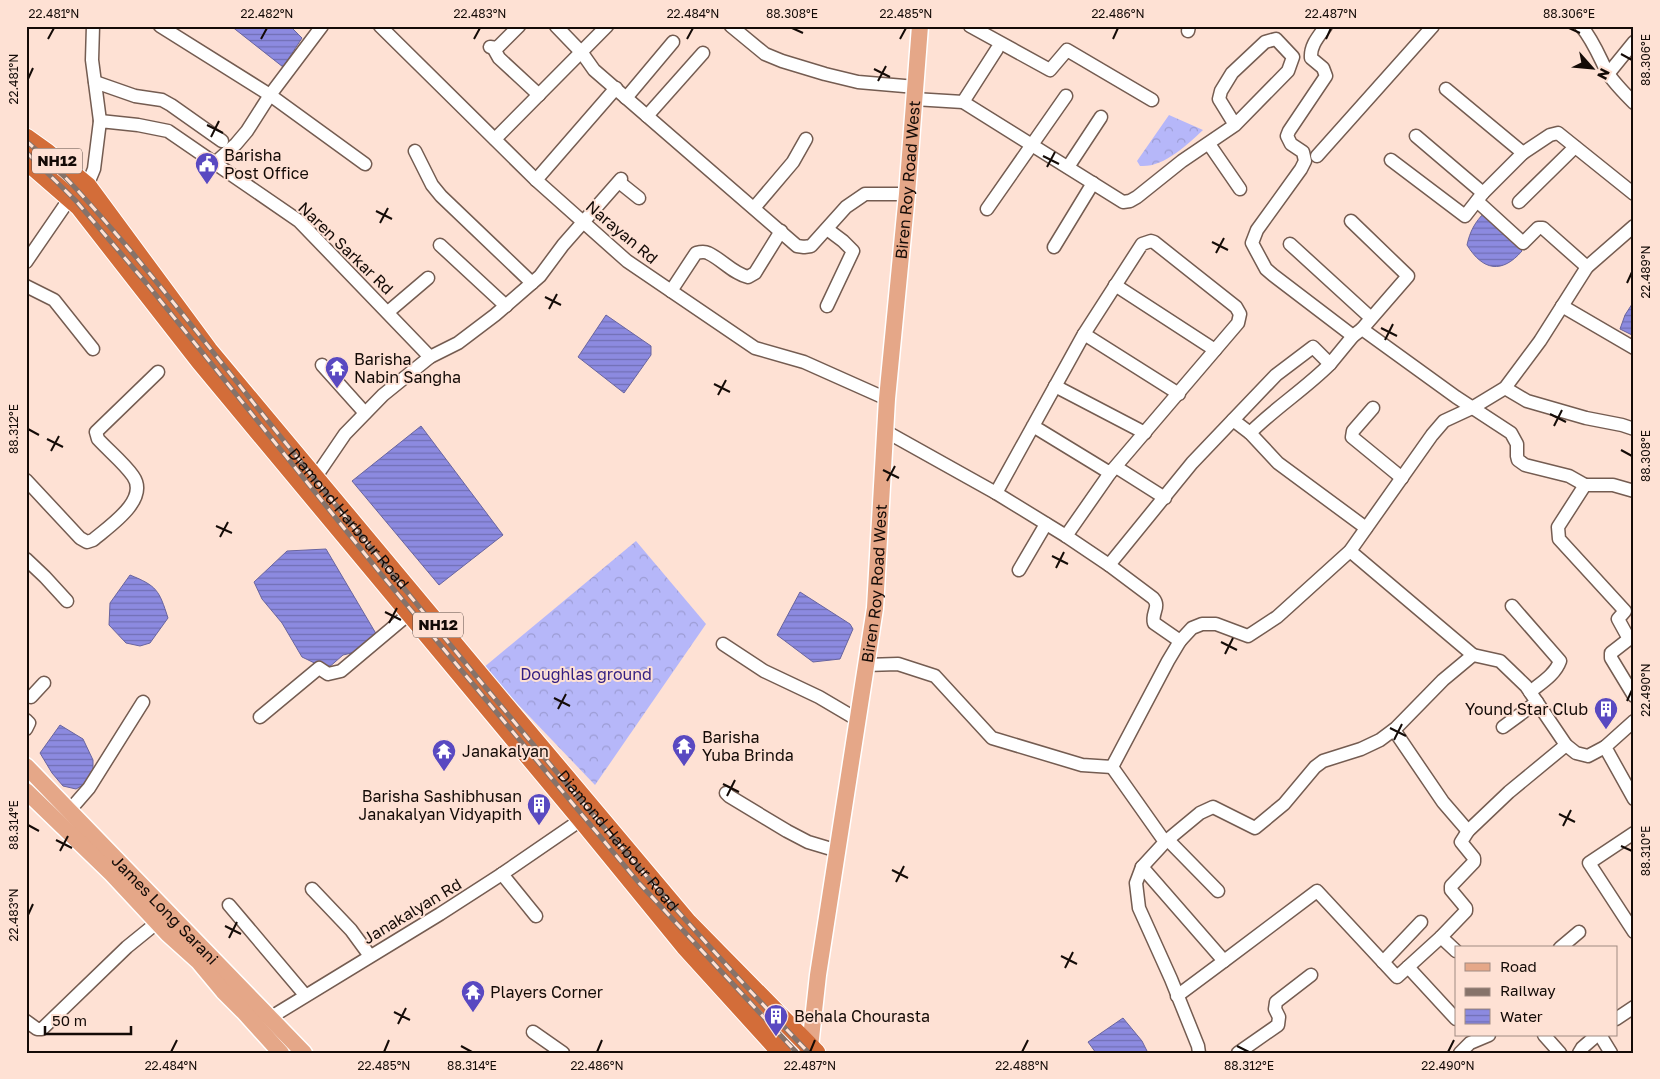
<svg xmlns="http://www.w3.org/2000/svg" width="1660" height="1079" font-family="'Golos Text',sans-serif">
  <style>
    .forest { fill: url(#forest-crowns) }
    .water { fill: url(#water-rules); stroke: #68649f }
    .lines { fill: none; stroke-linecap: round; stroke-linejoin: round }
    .minor-casing { stroke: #745c51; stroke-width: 15 }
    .major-casing { stroke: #fff; stroke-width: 19 }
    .highway-casing { stroke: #fff; stroke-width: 21 }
    .minor { stroke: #fff; stroke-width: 12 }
    .major { stroke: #e5a788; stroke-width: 16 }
    .highway { stroke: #d36d39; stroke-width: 19 }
    .rail-casing { stroke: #86736a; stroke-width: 5 }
    .rail { stroke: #fee1d4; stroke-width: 3; stroke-dasharray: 9; stroke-linecap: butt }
    .ticks { fill: none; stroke: #140b07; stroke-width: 2 }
    .labels { text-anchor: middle; stroke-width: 4; stroke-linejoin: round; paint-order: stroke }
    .shield { fill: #fee1d4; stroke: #5a4b44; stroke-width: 1 }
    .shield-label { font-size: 15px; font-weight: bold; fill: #140b07 }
    .poi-label { font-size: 16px; fill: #140b07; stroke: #fee1d4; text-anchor: start }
    .street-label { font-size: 16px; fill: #140b07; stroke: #fee1d4 }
    .park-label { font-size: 16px; fill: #331e82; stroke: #fee1d4 }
    .neatline { fill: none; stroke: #140b07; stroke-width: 2 }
    .ticks-label { font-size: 12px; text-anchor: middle; fill: #140b07 }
  </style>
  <defs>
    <pattern id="forest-crowns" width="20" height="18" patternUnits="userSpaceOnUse" patternTransform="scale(1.25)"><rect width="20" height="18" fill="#b6b7f9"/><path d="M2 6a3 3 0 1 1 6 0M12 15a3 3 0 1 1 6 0" fill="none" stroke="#9c9cd4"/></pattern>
    <pattern id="water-rules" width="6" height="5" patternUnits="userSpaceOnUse" patternTransform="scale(1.25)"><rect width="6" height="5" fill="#8c8ae0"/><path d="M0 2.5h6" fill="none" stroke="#716fb4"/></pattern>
  </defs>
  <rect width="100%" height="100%" fill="#fee1d4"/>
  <!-- forest -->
  <g class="forest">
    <path d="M1169,115L1203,130C1187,145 1163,168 1140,166L1137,161Z"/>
    <polygon points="636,541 706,624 595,785 483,668"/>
  </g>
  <!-- water -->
  <g class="water">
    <polygon points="231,26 290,26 302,38 283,67"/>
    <path d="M1485,212L1522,251C1502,274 1483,271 1467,245C1470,231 1475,222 1485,212Z"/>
    <polygon points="1634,301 1634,336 1620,329 1625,315"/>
    <polygon points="606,315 651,346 651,355 624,393 578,357"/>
    <polygon points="421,426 503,535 439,585 352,481"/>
    <polygon points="326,549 378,637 360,651 343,655 327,669 302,657 282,623 262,599 254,582 287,551"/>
    <path d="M130,575C157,586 159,590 168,618L150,643L140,646L126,643L109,625L110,603Z"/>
    <polygon points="800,592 850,624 853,629 840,659 813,662 777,635"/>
    <polygon points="60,725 83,739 93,760 93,770 85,784 76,789 63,786 52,773 40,753"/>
    <polygon points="1123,1018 1142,1041 1148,1053 1096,1053 1088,1042"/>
  </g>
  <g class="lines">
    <!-- minor casing -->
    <g class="minor-casing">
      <g id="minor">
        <polyline points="93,26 92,60 100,121"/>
        <polyline points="160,26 270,95 365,164"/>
        <polyline points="380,26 536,180 627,261 755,348 804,362 887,399"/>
        <polyline points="556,26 582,53 594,70 797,246 804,247 811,246 846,207 865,194 907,194"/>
        <polyline points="731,26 765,54 782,61 825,74 858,82 916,87"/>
        <polyline points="970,26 1050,70 1067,50 1152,100"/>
        <path d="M1326,26C1319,36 1310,45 1311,58L1323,68L1326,76L1289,131L1287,136L1291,144L1303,152L1305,161L1301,169L1257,230L1252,243L1266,269L1273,275L1353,336"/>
        <path d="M1581,26C1593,40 1599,56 1607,72C1614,83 1624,93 1634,103"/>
        <polyline points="1188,31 1189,26"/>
        <polyline points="490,47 497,48 519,26"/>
        <polyline points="494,49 499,58 539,95"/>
        <polyline points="1608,74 1634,42"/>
        <polyline points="95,82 135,96 162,100 171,105 222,141"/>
        <polyline points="626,98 673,42"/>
        <polyline points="914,99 963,102 1123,202 1130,201 1137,197 1182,161 1235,125 1288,71 1293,57 1276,39 1265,42 1232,73 1221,91 1219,99 1235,125"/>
        <polyline points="963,102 997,49"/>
        <polyline points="647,116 703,53"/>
        <polyline points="1416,136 1483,193"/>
        <polyline points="495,139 607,26"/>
        <polyline points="1209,144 1240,189"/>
        <polyline points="415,151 432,185 441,196 532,283"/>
        <polyline points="1523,153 1550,135 1558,133 1634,194"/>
        <polyline points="1317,156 1433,26"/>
        <polyline points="1391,160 1465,216 1483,193 1523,153 1446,89"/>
        <polyline points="215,163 236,144 247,131 270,95 322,26"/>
        <polyline points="1068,167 1101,117"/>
        <polyline points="536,180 616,88"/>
        <polyline points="619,182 639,198"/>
        <polyline points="1477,201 1523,243 1538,228 1543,228 1587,267"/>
        <polyline points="1519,202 1575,147"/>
        <polyline points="754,208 793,162 806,139"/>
        <polyline points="987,209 1066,96"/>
        <polyline points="1351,221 1408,276 1362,329"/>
        <polyline points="827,229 843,241 853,251 827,306"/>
        <polyline points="1290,244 1371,318"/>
        <polyline points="440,245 506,306"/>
        <polyline points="1054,247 1093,183"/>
        <polyline points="26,262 70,198 87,186 94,169 100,121 138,125 168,131 299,221 430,357"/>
        <polyline points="1115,285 1215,350"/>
        <polyline points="26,286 54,300 93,349"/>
        <path d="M671,291L696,253C700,252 704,251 708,253C723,260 732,273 748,277L755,273L781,231"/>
        <polyline points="1562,306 1634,348"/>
        <polyline points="388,312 428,278"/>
        <polyline points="1084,334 1179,394"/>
        <polyline points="322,365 365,413"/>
        <polyline points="1055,386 1145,433"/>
        <polyline points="1505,388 1527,401 1586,418 1622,425 1634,429"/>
        <polyline points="1373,408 1353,431 1352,437 1402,478"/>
        <polyline points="1233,420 1250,433 1278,463 1366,528"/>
        <polyline points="885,431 996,493 1066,536 1109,565 1192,463 1233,420 1276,375 1313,347 1330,364 1353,336 1362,329 1456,397 1511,433 1517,444 1517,456 1518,460 1525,465 1569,476 1585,485"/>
        <path d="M1250,433C1275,408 1305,389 1330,364"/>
        <polyline points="1116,467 1165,498"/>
        <polyline points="315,478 345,434 383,395 430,357 458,343 495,315 540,276 563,245 621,179"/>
        <path d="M26,480L80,538L87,542L93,540C108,527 150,500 133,476C124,463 109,451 98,439L96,432L158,372"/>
        <polyline points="1634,491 1613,485 1585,485 1558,527 1559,539 1625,611 1618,619 1629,639 1611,653 1611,658 1634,696"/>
        <polyline points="996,493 1084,334 1142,244 1151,241 1154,242 1236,307 1240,314 1238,323 1110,473 1033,426"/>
        <polyline points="1066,536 1110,473"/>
        <polyline points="1350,551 1473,655"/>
        <polyline points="26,559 45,577 67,601"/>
        <path d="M1109,565L1153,598C1161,607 1151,613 1154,623L1180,641"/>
        <polyline points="1019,570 1046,524"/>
        <path d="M1512,606L1560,661C1555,675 1541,683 1530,692"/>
        <polyline points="723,644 764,671 819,697 858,720"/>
        <polyline points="866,665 898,664 935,676 992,738 1082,765 1112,767"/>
        <polyline points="31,697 44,683"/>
        <polyline points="260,717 319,668 328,674 341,671 410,613"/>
        <polyline points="26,720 29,723 26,729"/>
        <polyline points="1634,721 1605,747 1634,799"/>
        <polyline points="1503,727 1537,702"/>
        <polyline points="1394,730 1443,802 1468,831"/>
        <polyline points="1112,767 1168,661 1180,641 1192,628 1202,624 1216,624 1248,636 1277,617 1350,551 1432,435 1444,421 1472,408 1505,388 1540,341 1587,267 1634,226"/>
        <polyline points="1112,767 1165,842 1142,867 1136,883 1139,908 1171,979 1198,1046 1199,1053"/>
        <polyline points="726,793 729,796 787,831 808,842 838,851"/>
        <polyline points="69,811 89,788 143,702"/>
        <polyline points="1634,833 1589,863 1634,932"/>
        <polyline points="1168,840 1218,891"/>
        <polyline points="1165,842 1200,813 1213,807 1255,828 1284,804 1315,767 1323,761 1361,749 1380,740 1396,728 1443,680 1473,655 1500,661 1526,686 1566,745 1576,753 1588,756 1605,747"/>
        <polyline points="1142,867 1224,961 1317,891 1397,977 1441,937 1456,951"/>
        <polyline points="502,874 536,916"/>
        <polyline points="312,889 351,930 370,956"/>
        <polyline points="229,905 305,995"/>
        <polyline points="1441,937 1466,911 1466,908 1451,890 1451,886 1474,862 1474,858 1461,842 1468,831 1509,792 1566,745"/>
        <polyline points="1560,948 1579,932"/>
        <polyline points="1383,962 1421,922"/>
        <polyline points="1408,967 1456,1019"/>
        <polyline points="1177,996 1224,961"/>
        <polyline points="1616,1019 1634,1007"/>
        <polyline points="26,1021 37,1029 42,1029 127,947 164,917"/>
        <polyline points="263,1022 440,914 502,874 588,815"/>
        <polyline points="533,1032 563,1053"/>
        <polyline points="1544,1035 1560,1053"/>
        <polyline points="1600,1035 1611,1053"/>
        <polyline points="1238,1053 1278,1025 1279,1017 1275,1009 1276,1002 1311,975"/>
        <polyline points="1460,1053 1470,1043 1489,1035"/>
        <polyline points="1579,1053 1582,1048 1597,1035"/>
      </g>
    </g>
    <!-- major casing -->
    <g class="major-casing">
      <g id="major">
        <path id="s1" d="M26,766L304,1053"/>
        <polyline points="26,791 112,874 168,934 198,961 223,991 243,1011 281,1053"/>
        <path id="s2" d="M807,1053L810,1047L818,975L875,608L887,399L907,194L920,26"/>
      </g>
    </g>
    <!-- highway casing -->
    <g class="highway-casing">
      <g id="highway">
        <path id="s3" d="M26,138L47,153L87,186L208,350L502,702L688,923L816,1053"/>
        <polyline points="26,160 79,206 200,361 582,820 685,946 782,1053"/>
      </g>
    </g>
    <!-- minor -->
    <use href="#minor" class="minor"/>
    <!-- major -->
    <use href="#major" class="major"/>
    <!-- highway -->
    <use href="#highway" class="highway"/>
    <!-- rail casing -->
    <g class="rail-casing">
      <g id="rail">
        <path d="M26,141C65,173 97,212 130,250C188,319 244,392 301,462C465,664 629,866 809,1053"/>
        <polyline points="26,152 76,201 147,284 381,574 639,883 797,1053"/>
      </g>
    </g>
    <!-- rail -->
    <use href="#rail" class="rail"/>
  </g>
  <!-- ticks -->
  <path class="ticks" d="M792,28L803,33M1569,28L1580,33M48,39L54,28M261,39L267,28M474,39L480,28M687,39L693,28M900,39L906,28M1113,39L1118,28M1326,39L1331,28M1621,54L1632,60M874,69L890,77M28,79L33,68M878,81L886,66M207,125L223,133M211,137L219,121M1043,156L1059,164M1047,167L1055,152M376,211L392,219M380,223L388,208M1212,242L1228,250M1216,253L1224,238M1627,283L1632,272M545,297L561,305M549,309L557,294M1381,328L1397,336M1385,340L1393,324M714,384L730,392M718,395L726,380M1550,414L1566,422M1554,426L1562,410M28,429L39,435M47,439L63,447M1621,450L1632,456M51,451L59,436M883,470L899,478M887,481L895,466M216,526L232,533M220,537L228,522M1052,556L1068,564M1056,568L1064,552M385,612L401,620M389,623L397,608M1221,642L1237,650M1225,654L1233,638M554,698L570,706M1627,701L1632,690M558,709L566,694M1390,728L1406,736M1394,740L1402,724M723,784L739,792M727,796L735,780M1559,814L1575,822M28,825L39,831M1563,826L1571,810M56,840L72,848M1621,846L1632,851M60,851L68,836M892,870L908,878M896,882L904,866M28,915L33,904M225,926L241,934M229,938L237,922M1061,956L1077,964M1065,968L1073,952M394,1012L410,1020M398,1024L406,1008M461,1046L472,1052M1237,1046L1249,1052M171,1052L177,1040M384,1052L389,1040M597,1052L602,1040M810,1052L815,1040M1022,1052L1028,1040M1448,1052L1454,1040"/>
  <!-- icons -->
  <defs>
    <g id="civic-pin" transform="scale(1.25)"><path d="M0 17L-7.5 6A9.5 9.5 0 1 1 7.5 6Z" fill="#5949c1" stroke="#fee1d4"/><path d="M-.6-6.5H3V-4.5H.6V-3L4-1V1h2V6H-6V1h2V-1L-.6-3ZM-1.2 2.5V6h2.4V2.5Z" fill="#fff"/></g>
    <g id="temple-pin" transform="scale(1.25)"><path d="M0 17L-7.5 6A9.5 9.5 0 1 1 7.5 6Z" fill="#5949c1" stroke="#fee1d4"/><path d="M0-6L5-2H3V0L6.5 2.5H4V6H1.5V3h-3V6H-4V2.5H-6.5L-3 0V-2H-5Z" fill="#fff"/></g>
    <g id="building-pin" transform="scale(1.25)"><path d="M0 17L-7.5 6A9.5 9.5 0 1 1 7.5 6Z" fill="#5949c1" stroke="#fee1d4"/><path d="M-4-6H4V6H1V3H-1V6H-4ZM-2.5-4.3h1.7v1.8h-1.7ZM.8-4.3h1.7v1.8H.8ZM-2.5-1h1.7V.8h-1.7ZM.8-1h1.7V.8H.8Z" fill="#fff"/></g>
  </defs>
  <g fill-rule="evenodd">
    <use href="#civic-pin" x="207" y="164"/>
    <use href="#temple-pin" x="337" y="368"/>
    <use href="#building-pin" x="1606" y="709"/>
    <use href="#temple-pin" x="684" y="746"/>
    <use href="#temple-pin" x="444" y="751"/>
    <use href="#building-pin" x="539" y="805"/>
    <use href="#temple-pin" x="473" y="992"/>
    <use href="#building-pin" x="776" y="1016"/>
  </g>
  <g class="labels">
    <!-- shield labels -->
    <g class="shield">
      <rect x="32" y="148.5" width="50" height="25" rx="4"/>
      <rect x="413" y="612.5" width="50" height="25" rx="4"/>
    </g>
    <g class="shield-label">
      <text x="57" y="166">NH12</text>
      <text x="438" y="630">NH12</text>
    </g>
    <!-- poi labels -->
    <g class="poi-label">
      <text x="224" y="161">Barisha<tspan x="224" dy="18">Post Office</tspan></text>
      <text x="354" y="365">Barisha<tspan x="354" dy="18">Nabin Sangha</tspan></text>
      <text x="1588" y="715" text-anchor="end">Yound Star Club</text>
      <text x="702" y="743">Barisha<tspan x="702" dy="18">Yuba Brinda</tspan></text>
      <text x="462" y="757">Janakalyan</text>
      <text x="522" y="802" text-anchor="end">Barisha Sashibhusan<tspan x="522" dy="18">Janakalyan Vidyapith</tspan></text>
      <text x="490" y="998">Players Corner</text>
      <text x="794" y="1022">Behala Chourasta</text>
    </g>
    <!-- street labels -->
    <g class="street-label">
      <text dy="6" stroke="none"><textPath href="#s2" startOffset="880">Biren Roy Road West</textPath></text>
      <text transform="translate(622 232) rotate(40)" y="6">Narayan Rd</text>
      <text transform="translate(346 248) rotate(44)" y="6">Naren Sarkar Rd</text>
      <text dy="6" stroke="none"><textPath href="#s3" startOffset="501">Diamond Harbour Road</textPath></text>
      <text dy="6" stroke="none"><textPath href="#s2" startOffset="475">Biren Roy Road West</textPath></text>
      <text dy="6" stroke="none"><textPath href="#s3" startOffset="921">Diamond Harbour Road</textPath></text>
      <text dy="6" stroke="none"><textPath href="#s1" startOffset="200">James Long Sarani</textPath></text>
      <text transform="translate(412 911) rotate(-31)" y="6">Janakalyan Rd</text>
    </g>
    <!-- park labels -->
    <g class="park-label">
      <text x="586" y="680">Doughlas ground</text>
    </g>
  </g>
  <!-- border -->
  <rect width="1660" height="1079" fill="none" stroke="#fee1d4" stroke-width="55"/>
  <!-- legend -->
  <rect x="1455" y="946" width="162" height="90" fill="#fee1d4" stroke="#a08b82"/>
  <rect x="1465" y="963" width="25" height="8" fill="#e5a788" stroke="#a08b82"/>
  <text x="1500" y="972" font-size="15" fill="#140b07">Road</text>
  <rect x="1465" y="988" width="25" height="8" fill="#86736a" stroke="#a08b82"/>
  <text x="1500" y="996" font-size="15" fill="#140b07">Railway</text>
  <rect x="1465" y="1009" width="25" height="15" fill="url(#water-rules)" stroke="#a08b82"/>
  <text x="1500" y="1022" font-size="15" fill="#140b07">Water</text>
  <!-- north arrow -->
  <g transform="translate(1592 68) rotate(117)" stroke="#fee1d4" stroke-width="4" paint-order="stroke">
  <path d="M0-4L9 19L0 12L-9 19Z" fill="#140b07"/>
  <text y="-8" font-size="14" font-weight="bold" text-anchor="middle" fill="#140b07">N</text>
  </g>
  <!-- scale -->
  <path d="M45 1026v8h86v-8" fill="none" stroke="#140b07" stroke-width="2.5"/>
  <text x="52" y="1026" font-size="15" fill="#140b07" stroke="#fee1d4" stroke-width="4" paint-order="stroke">50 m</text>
  <rect x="28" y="28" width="1604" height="1024" class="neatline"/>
  <g class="ticks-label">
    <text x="54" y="18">22.481°N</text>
    <text x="267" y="18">22.482°N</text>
    <text x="480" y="18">22.483°N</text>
    <text x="693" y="18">22.484°N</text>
    <text x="792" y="18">88.308°E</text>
    <text x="906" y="18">22.485°N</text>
    <text x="1118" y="18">22.486°N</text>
    <text x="1331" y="18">22.487°N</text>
    <text x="1569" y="18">88.306°E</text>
    <text transform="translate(1646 60) rotate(-90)" y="4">88.306°E</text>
    <text transform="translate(14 79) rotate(-90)" y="4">22.481°N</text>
    <text transform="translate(1646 272) rotate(-90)" y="4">22.489°N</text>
    <text transform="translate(14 429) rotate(-90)" y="4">88.312°E</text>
    <text transform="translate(1646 456) rotate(-90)" y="4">88.308°E</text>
    <text transform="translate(1646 690) rotate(-90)" y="4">22.490°N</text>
    <text transform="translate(14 825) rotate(-90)" y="4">88.314°E</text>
    <text transform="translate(1646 851) rotate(-90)" y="4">88.310°E</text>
    <text transform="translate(14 915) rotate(-90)" y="4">22.483°N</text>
    <text x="171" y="1070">22.484°N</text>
    <text x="384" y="1070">22.485°N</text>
    <text x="472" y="1070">88.314°E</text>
    <text x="597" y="1070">22.486°N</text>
    <text x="810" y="1070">22.487°N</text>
    <text x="1022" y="1070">22.488°N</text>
    <text x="1249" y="1070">88.312°E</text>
    <text x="1448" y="1070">22.490°N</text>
  </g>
</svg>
